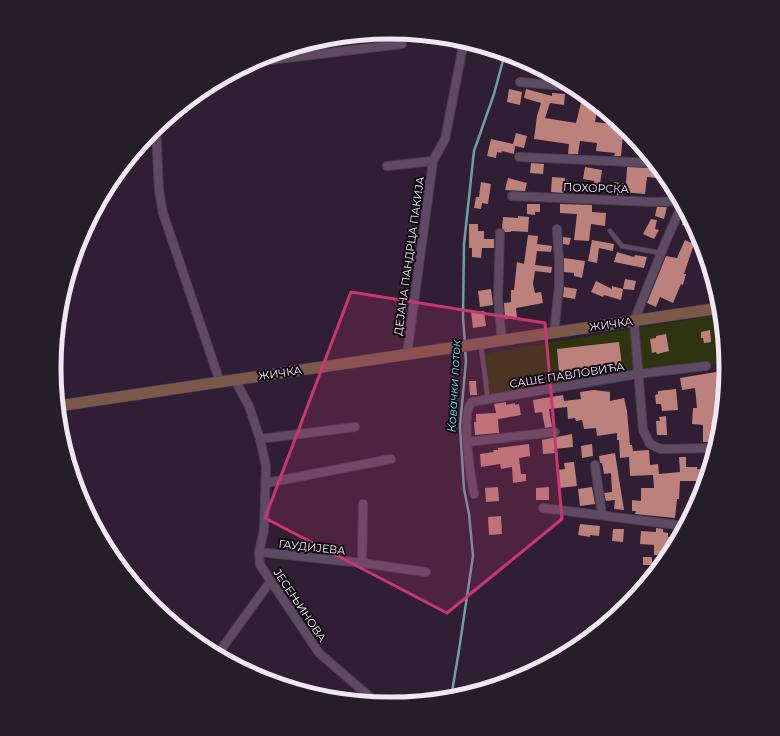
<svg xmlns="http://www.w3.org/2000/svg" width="780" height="736" font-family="Montserrat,sans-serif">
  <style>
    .green { fill: #2e3410 }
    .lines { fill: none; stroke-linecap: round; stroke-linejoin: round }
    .stream { stroke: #6c9fa4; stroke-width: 2.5 }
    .building { fill: #bd817c }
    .lane-casing { stroke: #4c3d4f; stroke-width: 5.5 }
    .street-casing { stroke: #4c3d4f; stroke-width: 10 }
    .secondary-casing { stroke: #4c3d4f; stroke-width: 12 }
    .lane { stroke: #5e4b63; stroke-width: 4 }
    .street { stroke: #5e4b63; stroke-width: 8 }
    .secondary { stroke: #7b594a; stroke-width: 11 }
    .marked { fill: #c93772; fill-opacity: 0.2; stroke: #c93772; stroke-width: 3; stroke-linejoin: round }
    .labels { text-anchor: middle; stroke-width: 4; stroke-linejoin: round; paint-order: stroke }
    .street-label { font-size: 11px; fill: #f2e6f5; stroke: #130b15 }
    .water-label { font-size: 12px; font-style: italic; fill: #65dadd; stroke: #130b15 }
    .rim { fill: none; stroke: #f2e6f5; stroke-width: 5 }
  </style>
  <rect width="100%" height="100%" fill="#2f1e34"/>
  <!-- green -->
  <polygon class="green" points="721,314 726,363 637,374 491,399 487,385 482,354"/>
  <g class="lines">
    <!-- stream -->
    <g class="stream">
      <polyline points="465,343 463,318 464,244 474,151 494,94 505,53"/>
      <polyline points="451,698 459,650 473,556 469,514 464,489 460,426 466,361 465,350"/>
    </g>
  </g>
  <!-- building -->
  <g class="building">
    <polygon points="509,89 522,92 520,105 507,102"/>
    <polygon points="526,89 552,96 552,93 565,94 564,105 550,103 545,118 576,123 582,99 592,101 598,106 595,122 621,125 632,136 623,135 621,156 614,156 615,153 596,151 597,143 580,141 578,154 568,154 569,144 534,139 537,116 541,103 524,98"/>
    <polygon points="516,133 527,136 524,148 515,146 514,154 502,151 501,153 497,152 496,158 487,156 491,139 513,144"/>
    <polygon points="531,163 544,164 543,174 530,173"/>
    <polygon points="585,167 602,170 599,191 593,190 594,181 583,179"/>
    <polygon points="627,167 659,168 667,179 647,177 645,194 623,192 623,195 617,195 617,193 613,192 614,182 626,184"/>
    <polygon points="552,177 565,178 564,193 551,192"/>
    <polygon points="508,178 527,183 525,191 505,190"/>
    <polygon points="669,180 677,196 664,191"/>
    <polygon points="481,182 491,184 488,204 482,203 481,209 474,208 476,197 479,197"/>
    <polygon points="527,204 540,204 540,212 535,212 535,215 527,214"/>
    <polygon points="560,204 592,205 592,212 606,213 605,226 591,224 589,241 574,240 577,214 560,213"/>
    <polygon points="657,207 667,207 664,219 655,216"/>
    <polygon points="686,212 690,220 695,229 682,225"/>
    <polygon points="518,216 529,217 528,232 511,231 511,232 505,232 502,228 503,217 518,218"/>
    <polygon points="651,219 657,220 655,229 659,230 654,239 643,234"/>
    <polygon points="469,224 478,224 478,231 484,231 484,239 494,239 494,248 482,248 481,258 472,257 472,248 469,248"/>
    <polygon points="528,235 538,236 537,244 552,246 551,252 537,251 535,265 552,267 551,273 535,271 533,284 535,293 541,292 543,303 516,308 517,318 505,319 504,303 511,302 511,290 514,290 517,262 524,264"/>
    <polygon points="563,237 571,238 569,245 563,244"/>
    <polygon points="592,240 614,244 613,251 599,248 597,263 588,261"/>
    <polygon points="685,240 694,244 684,274 686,274 683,285 681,284 673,303 660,297 656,307 647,303 666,256 677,258"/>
    <polygon points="617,252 634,257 635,255 647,257 644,268 614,262"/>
    <polygon points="564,258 585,261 582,278 574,276 574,273 564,272"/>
    <polygon points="625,279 636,281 634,290 623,289"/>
    <polygon points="596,281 612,289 612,286 623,289 621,300 604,295 603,297 591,292"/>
    <polygon points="564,287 577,289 575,299 563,297"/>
    <polygon points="491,289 493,305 480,307 478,291"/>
    <polygon points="484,311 486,326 473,328 471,312"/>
    <polygon points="710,330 711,342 704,343 703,338 701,338 701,332"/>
    <polygon points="666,334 669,351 657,354 656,352 652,353 650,339 656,338 656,336"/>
    <polygon points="619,342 622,365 559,372 557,349"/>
    <polygon points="716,372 718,384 724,384 722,406 719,406 719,415 716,416 715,438 714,438 713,442 703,442 703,425 692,424 693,408 697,408 695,388 682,390 680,378"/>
    <polygon points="469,381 476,381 477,395 470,395"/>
    <polygon points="676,389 678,410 662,411 661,404 656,404 655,395 658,394 658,391"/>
    <polygon points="594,390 610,392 610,401 624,398 627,411 630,445 632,445 633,451 649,450 650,465 658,464 659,474 680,472 679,457 686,457 686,467 697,467 697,469 709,470 705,481 680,481 679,499 677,499 675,518 635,514 636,511 632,511 632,500 641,501 641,488 654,488 653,475 630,476 629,457 620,458 619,440 617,440 617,433 597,436 596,428 584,429 582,420 576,421 575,418 568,419 567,407 549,409 552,427 545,428 542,412 535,413 533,400 563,395 564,401 581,399 580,392"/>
    <polygon points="506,402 506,405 515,403 515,405 519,404 521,415 498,419 499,433 475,435 474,422 476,422 476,414 496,413 494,404"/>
    <polygon points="666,416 667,435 657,435 656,421 660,421 659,417"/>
    <polygon points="572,434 573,447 554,449 555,453 543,454 542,440"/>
    <polygon points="529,444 530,456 519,458 521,474 526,474 526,481 513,483 512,467 501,469 500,464 481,467 480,454 494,452 493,450 498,450 498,448"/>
    <polygon points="592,444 593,456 582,458 581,446"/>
    <polygon points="615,453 617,466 624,510 614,509 615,500 606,501 604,493 612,492 611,473 604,474 602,463 600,463 599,456"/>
    <polygon points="574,462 577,486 559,488 557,470 565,469 564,463"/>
    <polygon points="498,487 499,501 486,502 485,488"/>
    <polygon points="549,487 549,500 536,500 536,488"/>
    <polygon points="592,487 595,504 580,506 578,489"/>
    <polygon points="501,516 502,534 489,535 488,517"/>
    <polygon points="580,524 600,526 599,536 590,535 590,537 578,535"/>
    <polygon points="656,528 663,529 663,532 668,533 668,537 678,538 669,556 654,555 654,545 640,544 641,531 656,532"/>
    <polygon points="613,529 624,529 623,542 612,541"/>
    <rect x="643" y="557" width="9" height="8"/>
  </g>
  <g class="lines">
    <!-- lane casing -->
    <g class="lane-casing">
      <g id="lane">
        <polyline points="610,231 622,246 661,253"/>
        <path d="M481,344C482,362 487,380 487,399"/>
      </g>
    </g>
    <!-- street casing -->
    <g class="street-casing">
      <g id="street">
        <polyline points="253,62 402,44"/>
        <polyline points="520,82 573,87"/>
        <polyline points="156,128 159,191 163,213 220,382"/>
        <polyline points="519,157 654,163"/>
        <polyline points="387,166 433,161"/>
        <polyline points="512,196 653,202 680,201"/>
        <polyline points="682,205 666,241 634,321 643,430 650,444 661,449 715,448"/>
        <polyline points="500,233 498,299 502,341"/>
        <polyline points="554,333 559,286 559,261 557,229"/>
        <polyline points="407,354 433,161 445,139 464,41"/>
        <polyline points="235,380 249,406 260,439 266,466 264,530 259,552 260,565 319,653 377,703"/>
        <polyline points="260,439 355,427"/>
        <polyline points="467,442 555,432"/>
        <polyline points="595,465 602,515"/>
        <polyline points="266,483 391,459"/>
        <path d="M474,494C471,478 460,413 472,402L637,374L706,366"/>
        <polyline points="543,508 685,526"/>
        <polyline points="259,552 362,563 426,572"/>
        <polyline points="362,563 363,504"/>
        <polyline points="217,655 270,582"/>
      </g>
    </g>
    <!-- secondary casing -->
    <g class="secondary-casing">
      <polyline id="secondary" points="58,406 720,308"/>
    </g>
    <!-- lane -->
    <use href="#lane" class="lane"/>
    <!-- street -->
    <use href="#street" class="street"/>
    <!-- secondary -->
    <use href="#secondary" class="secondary"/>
  </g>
  <!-- marked area -->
  <path class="marked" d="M351,292L545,323L562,519L447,613L265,518Z"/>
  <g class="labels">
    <!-- street labels -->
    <g class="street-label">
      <text transform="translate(596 188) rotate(2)" y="4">ПОХОРСКА</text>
      <text transform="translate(409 256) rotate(-82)" y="4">ДЕЈАНА ПАНДРЦА ПАКИЈА</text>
      <text transform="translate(611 324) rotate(-8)" y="4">ЖИЧКА</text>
      <text transform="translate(280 373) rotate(-8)" y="4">ЖИЧКА</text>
      <text transform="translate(567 375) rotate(-9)" y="4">САШЕ ПАВЛОВИЋА</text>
      <text transform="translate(312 547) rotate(6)" y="4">ГАУДИЈЕВА</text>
      <text transform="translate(300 605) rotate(56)" y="4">ЈЕСЕЊИНОВА</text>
    </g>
    <!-- water labels -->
    <g class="water-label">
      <text transform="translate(454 386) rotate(-87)" y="4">Ковачки поток</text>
    </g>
  </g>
  <!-- crop -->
  <path d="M0 0H780V736H0ZM61 368a329 329 0 1 1 658 0a329 329 0 1 1-658 0Z" fill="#251d27" fill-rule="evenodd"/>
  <path class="rim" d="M61 368a329 329 0 1 1 658 0a329 329 0 1 1-658 0Z"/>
</svg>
